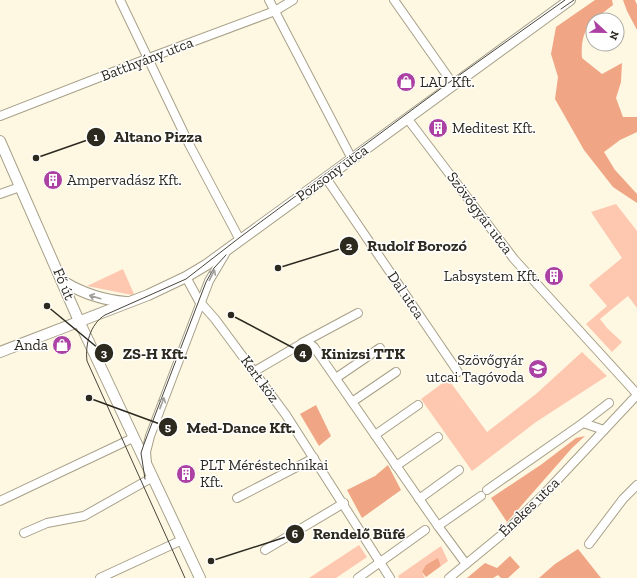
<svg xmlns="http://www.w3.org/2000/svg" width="637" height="578" font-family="'Zilla Slab',serif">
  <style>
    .green { fill: #fec7af }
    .forest { fill: #f0a584 }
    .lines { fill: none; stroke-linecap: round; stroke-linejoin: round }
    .minor-casing { stroke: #a7a088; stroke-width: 10 }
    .tertiary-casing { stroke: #a7a088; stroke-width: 12 }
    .minor { stroke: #fff; stroke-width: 8 }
    .tertiary { stroke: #fff; stroke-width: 10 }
    .tram { stroke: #49453a; stroke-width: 1 }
    .oneway { stroke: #a09f9a }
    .labels { text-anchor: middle; stroke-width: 3; stroke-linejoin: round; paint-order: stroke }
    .street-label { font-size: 15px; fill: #2c291f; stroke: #fff }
    .poi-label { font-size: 15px; fill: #2c291f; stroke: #fff; text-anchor: start }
    .leader { fill: none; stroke: #2c291f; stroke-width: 1.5 }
    .callout-dot { fill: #2c291f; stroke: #fff; stroke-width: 1.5 }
    .mark-label { font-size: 12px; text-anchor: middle; font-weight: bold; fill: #fff }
    .callout-label { font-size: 16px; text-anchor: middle; font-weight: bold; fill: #2c291f; stroke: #fff; stroke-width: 3; stroke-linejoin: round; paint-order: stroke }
  </style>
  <rect width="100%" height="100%" fill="#fef8e3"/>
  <!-- green -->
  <g class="green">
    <polygon points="616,204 637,231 637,308 628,296 600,319 607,328 622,342 612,352 586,324 607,306 589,285 622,258 591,212"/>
    <polygon points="123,269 134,294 132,295 87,286"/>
    <polygon points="582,352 607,376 536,422 472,471 421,399 448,379 487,432 536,394"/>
    <polygon points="359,545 367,557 336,578 309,578"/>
    <polygon points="441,546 448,561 441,566 438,559 422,572 425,578 399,578 398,576"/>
  </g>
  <!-- forest -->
  <g class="forest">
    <path d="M595,0H612L613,5C591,22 580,28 582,58L602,74L622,63L621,82L616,98L623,117H637V132L620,140L604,152L615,170L637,194V203L613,187L584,150L555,99L558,77L551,54L556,27Z"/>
    <polygon points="623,0 635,0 637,5 637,30 627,11"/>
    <polygon points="316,405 331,436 319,446 300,414"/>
    <polygon points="585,436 572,448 507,522 491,498 542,464 576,438"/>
    <polygon points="388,465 401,490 362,518 347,490 375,476"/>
    <polygon points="578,549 601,578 539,578 555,564"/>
    <polygon points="510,556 520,567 508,578 501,578 498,575 493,578 467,578 485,563 497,568"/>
    <polygon points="438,558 441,566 426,577 422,572 426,565"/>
  </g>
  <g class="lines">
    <!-- minor casing -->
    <g class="minor-casing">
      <g id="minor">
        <polyline points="120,0 189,144 240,240"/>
        <polyline points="269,0 352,159"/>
        <polyline points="394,0 453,84"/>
        <polyline points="0,116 149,58 275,11 293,0"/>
        <polyline points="407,118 514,259 637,394"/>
        <polyline points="326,178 458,372"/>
        <polyline points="0,194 20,187"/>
        <polyline points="186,277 199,301 215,319 286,415 390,578"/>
        <polyline points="302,343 358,313"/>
        <polyline points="255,371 301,344 309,343 314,347 438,526 481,496"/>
        <polyline points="336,378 380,348"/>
        <polyline points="352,402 396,372"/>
        <polyline points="583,423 609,403"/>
        <polyline points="375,435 418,405"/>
        <polyline points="147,463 146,452 150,436 209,281 225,254"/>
        <polyline points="396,466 438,437"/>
        <polyline points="487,490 583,423 604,430"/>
        <polyline points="237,498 314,458"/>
        <polyline points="419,499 459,470"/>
        <polyline points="0,501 133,438"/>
        <polyline points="438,526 466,564"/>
        <polyline points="24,533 47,523 84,516 153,477"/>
        <polyline points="589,544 623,499 637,485"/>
        <polyline points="265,550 344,503"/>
        <polyline points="100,578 182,540"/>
        <polyline points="358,578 425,530"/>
        <polyline points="449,578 505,532 545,493 637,395"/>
      </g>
    </g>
    <!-- tertiary casing -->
    <g class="tertiary-casing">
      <g id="tertiary">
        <polyline points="0,141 79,321 200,578"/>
        <path d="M64,282C84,294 102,300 126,302"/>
        <polyline points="0,352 148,295 186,277 206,265 570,0"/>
      </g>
    </g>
    <!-- minor -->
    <use href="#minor" class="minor"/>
    <!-- tertiary -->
    <use href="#tertiary" class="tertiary"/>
    <!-- tram -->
    <g class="tram">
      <polyline points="561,9 574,0"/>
      <polyline points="145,479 141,453 144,444 206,282 214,268 226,255"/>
      <path d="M185,578L87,361C85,345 90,324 105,315L186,279L239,238L451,81L565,0"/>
    </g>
  </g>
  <!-- one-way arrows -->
  <defs><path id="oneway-shaft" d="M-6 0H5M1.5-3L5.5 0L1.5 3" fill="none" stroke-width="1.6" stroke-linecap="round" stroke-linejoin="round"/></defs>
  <g class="oneway">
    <use href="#oneway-shaft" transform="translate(212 275) rotate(-63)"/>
    <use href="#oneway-shaft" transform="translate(95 297) rotate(-164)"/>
    <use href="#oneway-shaft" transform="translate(162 403) rotate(-69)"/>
  </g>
  <!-- icons -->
  <defs>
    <g id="shop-disc" transform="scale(1)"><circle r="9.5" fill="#ab41a3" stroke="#fff"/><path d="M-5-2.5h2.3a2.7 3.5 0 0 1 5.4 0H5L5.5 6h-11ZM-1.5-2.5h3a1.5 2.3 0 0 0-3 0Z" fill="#fff"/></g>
    <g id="building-disc" transform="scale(1)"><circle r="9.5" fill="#ab41a3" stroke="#fff"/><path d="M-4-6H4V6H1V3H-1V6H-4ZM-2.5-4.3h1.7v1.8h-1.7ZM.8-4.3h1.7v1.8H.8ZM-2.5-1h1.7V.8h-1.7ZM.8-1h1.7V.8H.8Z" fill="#fff"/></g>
    <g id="school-disc" transform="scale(1)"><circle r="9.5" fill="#ab41a3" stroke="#fff"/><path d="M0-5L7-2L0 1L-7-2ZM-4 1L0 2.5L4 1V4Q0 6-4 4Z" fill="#fff"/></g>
  </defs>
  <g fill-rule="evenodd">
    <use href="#shop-disc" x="406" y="82"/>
    <use href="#building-disc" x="438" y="128"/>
    <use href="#building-disc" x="53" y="180"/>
    <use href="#building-disc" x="554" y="276"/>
    <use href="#shop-disc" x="62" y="345"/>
    <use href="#school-disc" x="538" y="369"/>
    <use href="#building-disc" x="186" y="474"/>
  </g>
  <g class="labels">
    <!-- street labels -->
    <g class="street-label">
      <text transform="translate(147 59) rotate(-21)" y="5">Batthyány utca</text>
      <text transform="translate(332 173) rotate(-36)" y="5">Pozsony utca</text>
      <text transform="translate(480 213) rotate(53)" y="5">Szövőgyár utca</text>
      <text transform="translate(64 284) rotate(67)" y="5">Fő út</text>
      <text transform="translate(406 295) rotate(56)" y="5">Dal utca</text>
      <text transform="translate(260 379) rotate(54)" y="5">Kert köz</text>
      <text transform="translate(529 507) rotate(-44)" y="5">Énekes utca</text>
    </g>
    <!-- poi labels -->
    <g class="poi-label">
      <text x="420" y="87">LAU Kft.</text>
      <text x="452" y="133">Meditest Kft.</text>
      <text x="67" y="185">Ampervadász Kft.</text>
      <text x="540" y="281" text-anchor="end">Labsystem Kft.</text>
      <text x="48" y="350" text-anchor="end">Anda</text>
      <text x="524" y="365" text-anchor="end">Szövőgyár<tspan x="524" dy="17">utcai Tagóvoda</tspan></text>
      <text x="200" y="470">PLT Méréstechnikai<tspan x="200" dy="17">Kft.</tspan></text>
    </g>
  </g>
  <!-- callouts -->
  <path class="leader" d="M36 158L96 137M278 268L349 246M47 306L104 353M231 315L303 353M89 398L168 427M211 561L295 534"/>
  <g class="callout-dot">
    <circle cx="36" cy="158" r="4"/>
    <circle cx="278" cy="268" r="4"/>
    <circle cx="47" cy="306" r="4"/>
    <circle cx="231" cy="315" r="4"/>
    <circle cx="89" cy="398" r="4"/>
    <circle cx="211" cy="561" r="4"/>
    <circle cx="96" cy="137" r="10"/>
    <circle cx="349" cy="246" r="10"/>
    <circle cx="104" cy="353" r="10"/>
    <circle cx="303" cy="353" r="10"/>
    <circle cx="168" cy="427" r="10"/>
    <circle cx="295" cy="534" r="10"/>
  </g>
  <g class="mark-label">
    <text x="96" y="141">1</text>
    <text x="349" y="250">2</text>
    <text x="104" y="357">3</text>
    <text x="303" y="357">4</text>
    <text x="168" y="431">5</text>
    <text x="295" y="538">6</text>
  </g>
  <g class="callout-label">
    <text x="158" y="142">Altano Pizza</text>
    <text x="417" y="251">Rudolf Borozó</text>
    <text x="155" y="359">ZS-H Kft.</text>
    <text x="363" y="359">Kinizsi TTK</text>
    <text x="241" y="433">Med-Dance Kft.</text>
    <text x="359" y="539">Rendelő Büfé</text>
  </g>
  <!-- north arrow -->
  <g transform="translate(605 32) rotate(112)"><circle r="19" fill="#ffffff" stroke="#aba9a5"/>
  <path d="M0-3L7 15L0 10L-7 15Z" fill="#ab41a3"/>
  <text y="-6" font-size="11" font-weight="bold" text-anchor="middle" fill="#2c291f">N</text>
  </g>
</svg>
